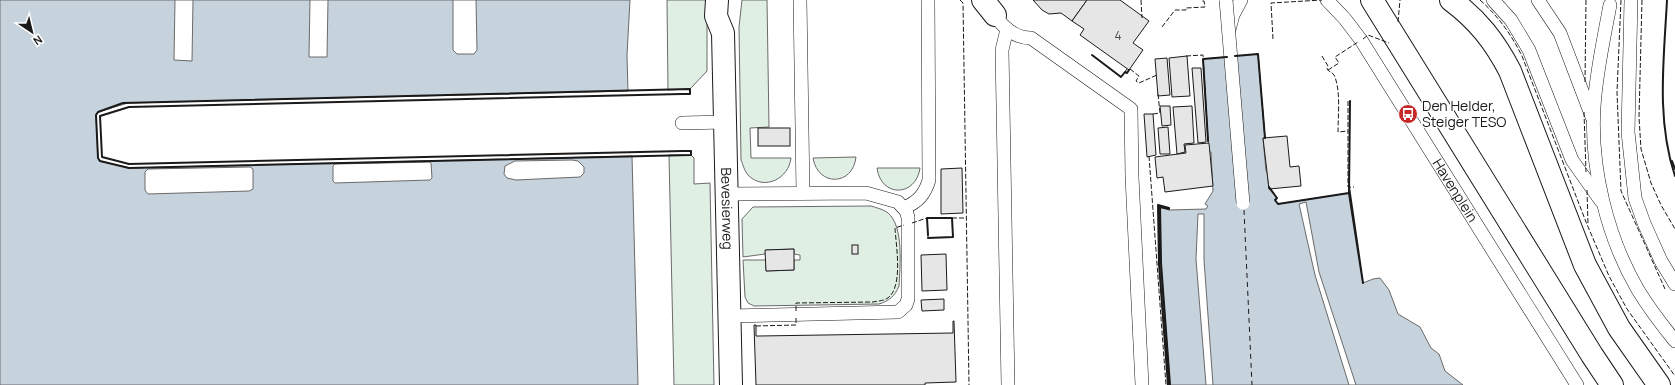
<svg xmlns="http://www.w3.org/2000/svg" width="1675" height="385" font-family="Manrope,sans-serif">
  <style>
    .green { fill: #e0efe3; stroke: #6a6a6a }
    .water { fill: #c6d2dc; stroke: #6a6a6a }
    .pier { fill: #fff; stroke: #6a6a6a }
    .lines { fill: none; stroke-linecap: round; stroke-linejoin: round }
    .ferry { stroke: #1a1a1a; stroke-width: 1; stroke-dasharray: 5 4; stroke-linecap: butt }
    .building { fill: #e6e6e6; stroke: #1a1a1a }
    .service-casing { stroke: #1a1a1a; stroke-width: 14 }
    .minor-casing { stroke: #1a1a1a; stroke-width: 24 }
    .primary-casing { stroke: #1a1a1a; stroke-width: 24 }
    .service { stroke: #fff; stroke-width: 13 }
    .minor { stroke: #fff; stroke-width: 22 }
    .primary { stroke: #fff; stroke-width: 22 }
    .service-bridge-casing { stroke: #1a1a1a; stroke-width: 14; stroke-linecap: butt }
    .service-bridge { stroke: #fff; stroke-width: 13 }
    .fence { stroke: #1a1a1a; stroke-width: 1; stroke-dasharray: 5 2; stroke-linecap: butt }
    .wall { stroke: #1a1a1a; stroke-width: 2 }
    .labels { text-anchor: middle; stroke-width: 3; stroke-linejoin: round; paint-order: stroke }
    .number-label { font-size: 12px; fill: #4d4d4d }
    .poi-label { font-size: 14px; fill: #1a1a1a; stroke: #fff; text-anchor: start }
    .street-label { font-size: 14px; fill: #1a1a1a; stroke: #fff }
  </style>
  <rect width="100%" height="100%" fill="#fff"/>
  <!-- green -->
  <g class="green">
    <polygon points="667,0 707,0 707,71 690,89 668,90"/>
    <path d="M742,0H767L769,127L750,128L751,158H791C789,178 765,191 749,176C744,171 743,164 741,160L739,27Z"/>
    <polygon points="669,155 691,155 694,158 694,184 710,183 714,385 674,385"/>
    <path d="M856,157C853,186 818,187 813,158Z"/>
    <path d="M877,168H920C916,197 881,198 877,168Z"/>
    <path d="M871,206C877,208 883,209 888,213C904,226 900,267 899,286C895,296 889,301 879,304L754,306L748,303L745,297L743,260H766V271L794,270V260H800V255L794,254V249L766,250L765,254L743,257L742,219L753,207Z"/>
  </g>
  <!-- water -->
  <g class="water">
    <polygon points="0,0 630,0 627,55 628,91 128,103 98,112 96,115 98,158 99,161 129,168 632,156 638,385 0,385"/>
    <polygon points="1258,54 1265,138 1263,138 1266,171 1267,171 1269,189 1277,198 1275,200 1278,204 1349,193 1363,283 1373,279 1380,278 1389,290 1398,314 1420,327 1431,348 1439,354 1445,371 1463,385 1170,385 1161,263 1160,207 1169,210 1206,209 1208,206 1205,204 1213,191 1211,152 1209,152 1203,59"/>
  </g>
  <!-- pier -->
  <g class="pier">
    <polygon points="175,0 193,0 192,61 174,60"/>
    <polygon points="310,0 328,0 327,57 309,57"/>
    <polygon points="453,0 476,0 477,50 474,54 457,54 453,50"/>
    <polygon points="572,160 578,161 584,167 584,173 580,177 516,180 507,178 504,174 505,166 515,161"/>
    <polygon points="430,162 431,163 432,178 430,180 335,183 333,181 333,166 335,164"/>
    <polygon points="250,167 253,169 253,189 249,191 148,194 145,190 145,172 148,169"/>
    <polygon points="1306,202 1319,272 1356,385 1349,385 1315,275 1299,204"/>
    <polygon points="1198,214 1204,214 1204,260 1213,385 1206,385 1196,259"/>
  </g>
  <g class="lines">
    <!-- ferry -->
    <polyline class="ferry" points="1244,210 1252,385"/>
  </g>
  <!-- building -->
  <g class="building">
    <polygon points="1033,0 1087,0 1072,21 1061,13 1049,14 1042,10"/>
    <polygon points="1087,0 1120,0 1149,21 1133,43 1143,50 1129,70 1080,35 1084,29 1072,21"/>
    <polygon points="1187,56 1190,96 1172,97 1169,58"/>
    <polygon points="1167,58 1170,95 1158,96 1155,59"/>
    <polygon points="1192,68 1201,68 1206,142 1198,143"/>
    <polygon points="1160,106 1170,106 1171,125 1162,126"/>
    <polygon points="1192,106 1194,143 1184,144 1185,152 1177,154 1173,107"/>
    <polygon points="1144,114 1153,114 1156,155 1147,157"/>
    <polygon points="1168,127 1170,154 1160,154 1158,128"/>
    <rect x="758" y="128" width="32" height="18"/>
    <polygon points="1287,136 1290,167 1299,166 1301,186 1269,189 1263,138"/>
    <polygon points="1209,143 1213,186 1165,192 1163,177 1157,178 1155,157 1186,153 1185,145"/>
    <polygon points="962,168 963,213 941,214 941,169"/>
    <rect x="852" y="245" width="6" height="9"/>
    <polygon points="794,249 794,270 766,271 765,250"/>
    <polygon points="946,254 947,290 922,291 921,255"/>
    <polygon points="944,299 944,310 922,311 921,300"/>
    <polygon points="953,321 954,321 956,382 925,383 925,385 756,385 754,325 756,325 756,336 759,336 953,333"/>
  </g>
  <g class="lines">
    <!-- service casing -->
    <g class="service-casing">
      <g id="service">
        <polyline points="800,0 803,193"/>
        <path id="s1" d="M1327,0L1345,19L1361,40L1577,385"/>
        <polyline points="1493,0 1511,20 1529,50 1572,160 1601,201"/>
        <polyline points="1538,0 1560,33 1592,117"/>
        <polyline points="1631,0 1628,132 1635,198 1644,223 1661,261 1675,284"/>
        <path d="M1610,5C1604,38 1596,73 1594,107C1590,167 1607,237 1638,290C1649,308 1662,325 1675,341"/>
        <path d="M995,15C1003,28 1016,38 1031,38L1131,109L1132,177L1142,385"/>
        <polyline points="1007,29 1002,50 1008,385"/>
        <polyline points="1229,30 1233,15 1241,0"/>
        <polyline points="682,123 725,122"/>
        <polyline points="726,194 866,193 898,202 906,211 908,217 908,299 906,305 898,312 729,316"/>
        <path d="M904,208C918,202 925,194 929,180L928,0"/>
      </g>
    </g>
    <!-- minor casing -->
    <g class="minor-casing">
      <g id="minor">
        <path id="s2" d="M717,0L716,16L723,33L731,385"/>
        <polyline points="983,0 995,15"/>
      </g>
    </g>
    <!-- primary casing -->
    <g class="primary-casing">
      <g id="primary">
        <polyline points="1372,0 1592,355 1612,385"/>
        <path d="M1451,0C1478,20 1495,42 1510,71L1585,265L1619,328L1659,385"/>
      </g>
    </g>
    <!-- service -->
    <use href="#service" class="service"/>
    <!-- minor -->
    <use href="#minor" class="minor"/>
    <!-- primary -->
    <use href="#primary" class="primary"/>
    <!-- service-bridge casing -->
    <g class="service-bridge-casing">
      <polyline id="service-bridge" points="1226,0 1243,203"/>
    </g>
    <!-- service-bridge -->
    <use href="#service-bridge" class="service-bridge"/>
    <!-- fence -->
    <g class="fence">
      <polyline points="960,0 963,3 969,385"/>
      <polyline points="1141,0 1142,18"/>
      <path d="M1480,0C1498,16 1511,34 1522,56L1586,222L1609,276L1627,309L1675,376"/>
      <polyline points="1621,0 1617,92 1621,191 1665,289"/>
      <polyline points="1642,0 1639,117 1641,149 1651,183 1661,205 1675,229"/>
      <polyline points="1398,22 1400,0"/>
      <polyline points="1162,27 1175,10 1186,10 1186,8 1205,7 1204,1 1201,1"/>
      <polyline points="1273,39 1271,3 1322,0"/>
      <polyline points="1363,39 1368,35 1389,43"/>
      <polyline points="1256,54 1258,54 1265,138"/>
      <polyline points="1186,56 1203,55 1208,142"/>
      <path d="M1322,56L1328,66L1327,69C1329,72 1332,72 1334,75C1341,89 1338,116 1338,132L1348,131"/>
      <polyline points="1130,69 1139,76 1136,81 1139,83 1157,75"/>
      <polyline points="1328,70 1339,63 1335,57 1358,42"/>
      <polyline points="1114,72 1121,77 1127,69"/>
      <polyline points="1585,82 1586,0"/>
      <polyline points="1348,101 1348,187 1354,187"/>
      <polyline points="1584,112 1586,172"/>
      <polyline points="1153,114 1160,113 1158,94"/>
      <polyline points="1149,156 1166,385"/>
      <polyline points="1587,190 1588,224"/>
      <polyline points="952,218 966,218"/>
      <polyline points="912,223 927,218"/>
      <polyline points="928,238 928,235"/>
      <path d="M796,311V303L873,302C877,301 882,301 886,299C904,290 896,246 895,228L904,225"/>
      <polyline points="756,326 796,325 796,317"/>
    </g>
    <!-- wall -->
    <g class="wall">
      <path d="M1667,0C1664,59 1656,119 1675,176"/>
      <polyline points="1092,55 1121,77 1125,72 1127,73 1129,70"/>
      <polyline points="1235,56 1258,54 1265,138"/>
      <polygon points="690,89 690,94 682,94 129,107 100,116 102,157 129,164 683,151 691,151 691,155 129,168 100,161 98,158 96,115 98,112 123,103"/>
      <polygon points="1350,101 1349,187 1363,283 1349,193"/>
      <polyline points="1208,141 1203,59 1227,57"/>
      <polyline points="1672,161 1675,169"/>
      <polyline points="1269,187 1277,198 1275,200 1278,204 1349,193"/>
      <polyline points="928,238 953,237 952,218 927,218 928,235"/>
      <polyline points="1168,385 1159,264 1158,205 1169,208 1169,209 1160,207 1161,263 1170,385"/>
    </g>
  </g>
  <!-- icons -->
  <defs>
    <g id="bus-disc" transform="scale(1)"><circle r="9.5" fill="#c62828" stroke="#fff"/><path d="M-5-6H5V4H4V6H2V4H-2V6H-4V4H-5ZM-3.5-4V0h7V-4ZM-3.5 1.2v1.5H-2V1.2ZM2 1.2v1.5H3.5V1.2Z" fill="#fff"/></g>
  </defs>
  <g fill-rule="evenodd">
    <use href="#bus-disc" x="1408" y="114"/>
  </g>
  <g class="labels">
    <!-- number labels -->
    <g class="number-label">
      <text x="1118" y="40">4</text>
    </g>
    <!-- poi labels -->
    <g class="poi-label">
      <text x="1422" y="111">Den Helder,<tspan x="1422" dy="16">Steiger TESO</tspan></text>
    </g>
    <!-- street labels -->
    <g class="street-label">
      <text dy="5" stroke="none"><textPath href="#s1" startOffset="230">Havenplein</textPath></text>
      <text dy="5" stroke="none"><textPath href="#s2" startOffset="210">Bevesierweg</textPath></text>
    </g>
  </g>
  <!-- north arrow -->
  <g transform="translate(32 32) rotate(145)" stroke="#ffffff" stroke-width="3" paint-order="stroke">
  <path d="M0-3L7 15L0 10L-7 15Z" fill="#1a1a1a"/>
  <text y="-6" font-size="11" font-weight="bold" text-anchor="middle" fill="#1a1a1a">N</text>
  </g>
</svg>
